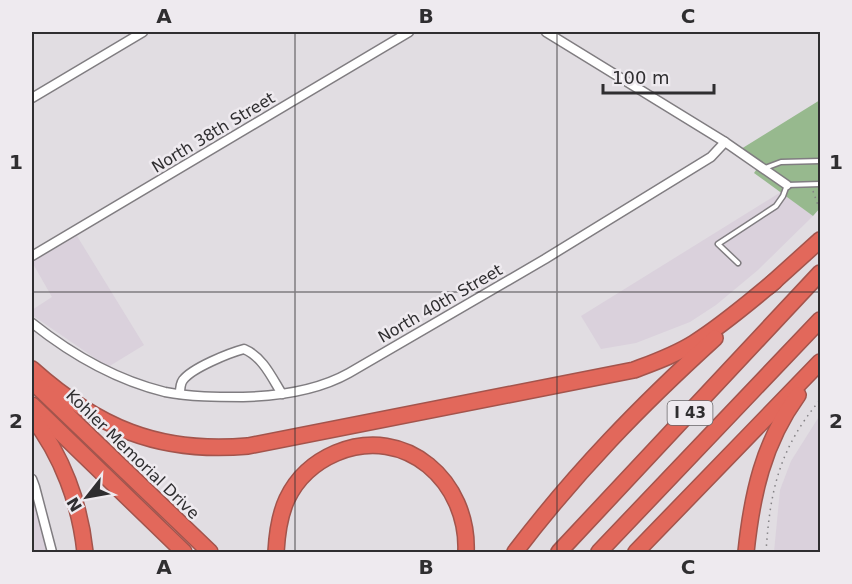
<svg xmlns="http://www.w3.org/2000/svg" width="852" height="584" font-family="'DejaVu Sans',sans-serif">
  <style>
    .built { fill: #dad1dc }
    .green { fill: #97b98e }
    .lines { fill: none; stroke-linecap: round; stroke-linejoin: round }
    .service-casing { stroke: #807d81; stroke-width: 7 }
    .minor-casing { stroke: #807d81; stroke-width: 11 }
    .motorway-casing { stroke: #a3544c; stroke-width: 18 }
    .path { stroke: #848285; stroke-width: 1.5; stroke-dasharray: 1.5 4.5; stroke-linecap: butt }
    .service { stroke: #fff; stroke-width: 4 }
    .minor { stroke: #fff; stroke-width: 8 }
    .motorway { stroke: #e2685b; stroke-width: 15 }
    .grid { fill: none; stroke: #2f2e30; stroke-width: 1.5; stroke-opacity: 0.55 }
    .labels { text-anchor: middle; stroke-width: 5; stroke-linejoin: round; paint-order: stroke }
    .shield { fill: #eeeaef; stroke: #686669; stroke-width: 1.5 }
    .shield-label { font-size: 15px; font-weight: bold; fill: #2f2e30 }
    .street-label { font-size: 16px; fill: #2f2e30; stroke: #eeeaef }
    .neatline { fill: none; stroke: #2f2e30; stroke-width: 2 }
    .grid-label { font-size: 20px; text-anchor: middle; font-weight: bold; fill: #2f2e30 }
  </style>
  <rect width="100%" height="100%" fill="#e1dde2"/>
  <!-- built -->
  <g class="built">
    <polygon points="781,192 813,216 758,270 716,305 690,322 636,343 601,349 581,316"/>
    <polygon points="77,236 144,345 108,367 32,315 32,310 52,297 32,262"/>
    <polygon points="820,415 820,552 774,552 780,490 791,461"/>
    <polygon points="32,490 35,502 47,552 32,552"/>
  </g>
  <!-- green -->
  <polygon class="green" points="820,100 820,208 813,216 754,173 761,163 741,149"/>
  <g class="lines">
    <!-- service casing -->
    <g class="service-casing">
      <g id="service">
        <polyline points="765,168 781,162 820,161"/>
        <polyline points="738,263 718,244 776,206 783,196 787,185 820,184"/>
      </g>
    </g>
    <!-- minor casing -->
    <g class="minor-casing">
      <g id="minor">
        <polyline points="546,32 725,142 787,185"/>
        <polyline points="32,98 143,32"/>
        <polyline points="32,256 409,32"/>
        <path d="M32,323C71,354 116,380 165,392C191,397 217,397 243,397C280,396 317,391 349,373L545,259L711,157L725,142"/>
        <path d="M180,394C180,389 180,384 183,380C192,368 229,353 244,349C263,357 272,378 282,394"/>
        <polyline points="32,479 35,487 52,552"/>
      </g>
    </g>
    <!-- motorway casing -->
    <g class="motorway-casing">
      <g id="motorway">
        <polyline points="769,286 820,240"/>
        <path d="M32,369C97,427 158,454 248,446L634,370C655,362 675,355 694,343C723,325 749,302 775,281"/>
        <polyline points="37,386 210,552"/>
        <polyline points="32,405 184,552"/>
        <path d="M32,417C62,455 80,504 85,552"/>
        <path d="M276,552C277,534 279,516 287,499C297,478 315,462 336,453C406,424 469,482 466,552"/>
        <path d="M515,552C576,472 640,406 715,338"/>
        <polyline points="559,552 820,273"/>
        <polyline points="599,552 820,320"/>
        <polyline points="636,552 820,362"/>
        <path d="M746,552C752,495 763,443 798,395"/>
      </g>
    </g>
    <!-- path -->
    <g class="path">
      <polyline points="820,154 820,147"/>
      <polyline points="813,191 820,211"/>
      <path d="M766,552C770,491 779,449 820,400"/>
    </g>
    <!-- service -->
    <use href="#service" class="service"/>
    <!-- minor -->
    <use href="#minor" class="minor"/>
    <!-- motorway -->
    <use href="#motorway" class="motorway"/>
  </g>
  <!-- grid -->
  <path class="grid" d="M295,32V552M557,32V552M32,292H820"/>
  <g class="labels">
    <!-- shield labels -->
    <rect class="shield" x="667.5" y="401" width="45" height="24" rx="4.5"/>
    <g class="shield-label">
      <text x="690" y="418">I 43</text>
    </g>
    <!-- street labels -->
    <g class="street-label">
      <text transform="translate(213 132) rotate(-31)" y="6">North 38th Street</text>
      <text transform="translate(440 303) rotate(-30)" y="6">North 40th Street</text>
      <text transform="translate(133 454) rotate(44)" y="6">Kohler Memorial Drive</text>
    </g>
  </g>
  <!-- border -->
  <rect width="852" height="584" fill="none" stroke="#eeeaef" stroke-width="66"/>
  <!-- north arrow -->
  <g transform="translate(87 497) rotate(239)" stroke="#eeeaef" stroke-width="4.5" paint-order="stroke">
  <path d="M0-4.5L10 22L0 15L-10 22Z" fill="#2f2e30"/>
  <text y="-9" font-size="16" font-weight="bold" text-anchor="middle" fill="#2f2e30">N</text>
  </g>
  <!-- scale -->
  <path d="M603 84v9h111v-9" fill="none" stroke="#2f2e30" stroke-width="3"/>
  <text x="612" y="84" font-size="18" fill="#2f2e30" stroke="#eeeaef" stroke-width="4.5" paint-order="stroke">100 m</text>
  <rect x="33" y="33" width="786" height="518" class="neatline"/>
  <g class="grid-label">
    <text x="164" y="23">A</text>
    <text x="426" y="23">B</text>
    <text x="688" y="23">C</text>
    <text x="16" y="169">1</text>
    <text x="836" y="169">1</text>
    <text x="16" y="428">2</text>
    <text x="836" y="428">2</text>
    <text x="164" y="574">A</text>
    <text x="426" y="574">B</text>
    <text x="688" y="574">C</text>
  </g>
</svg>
